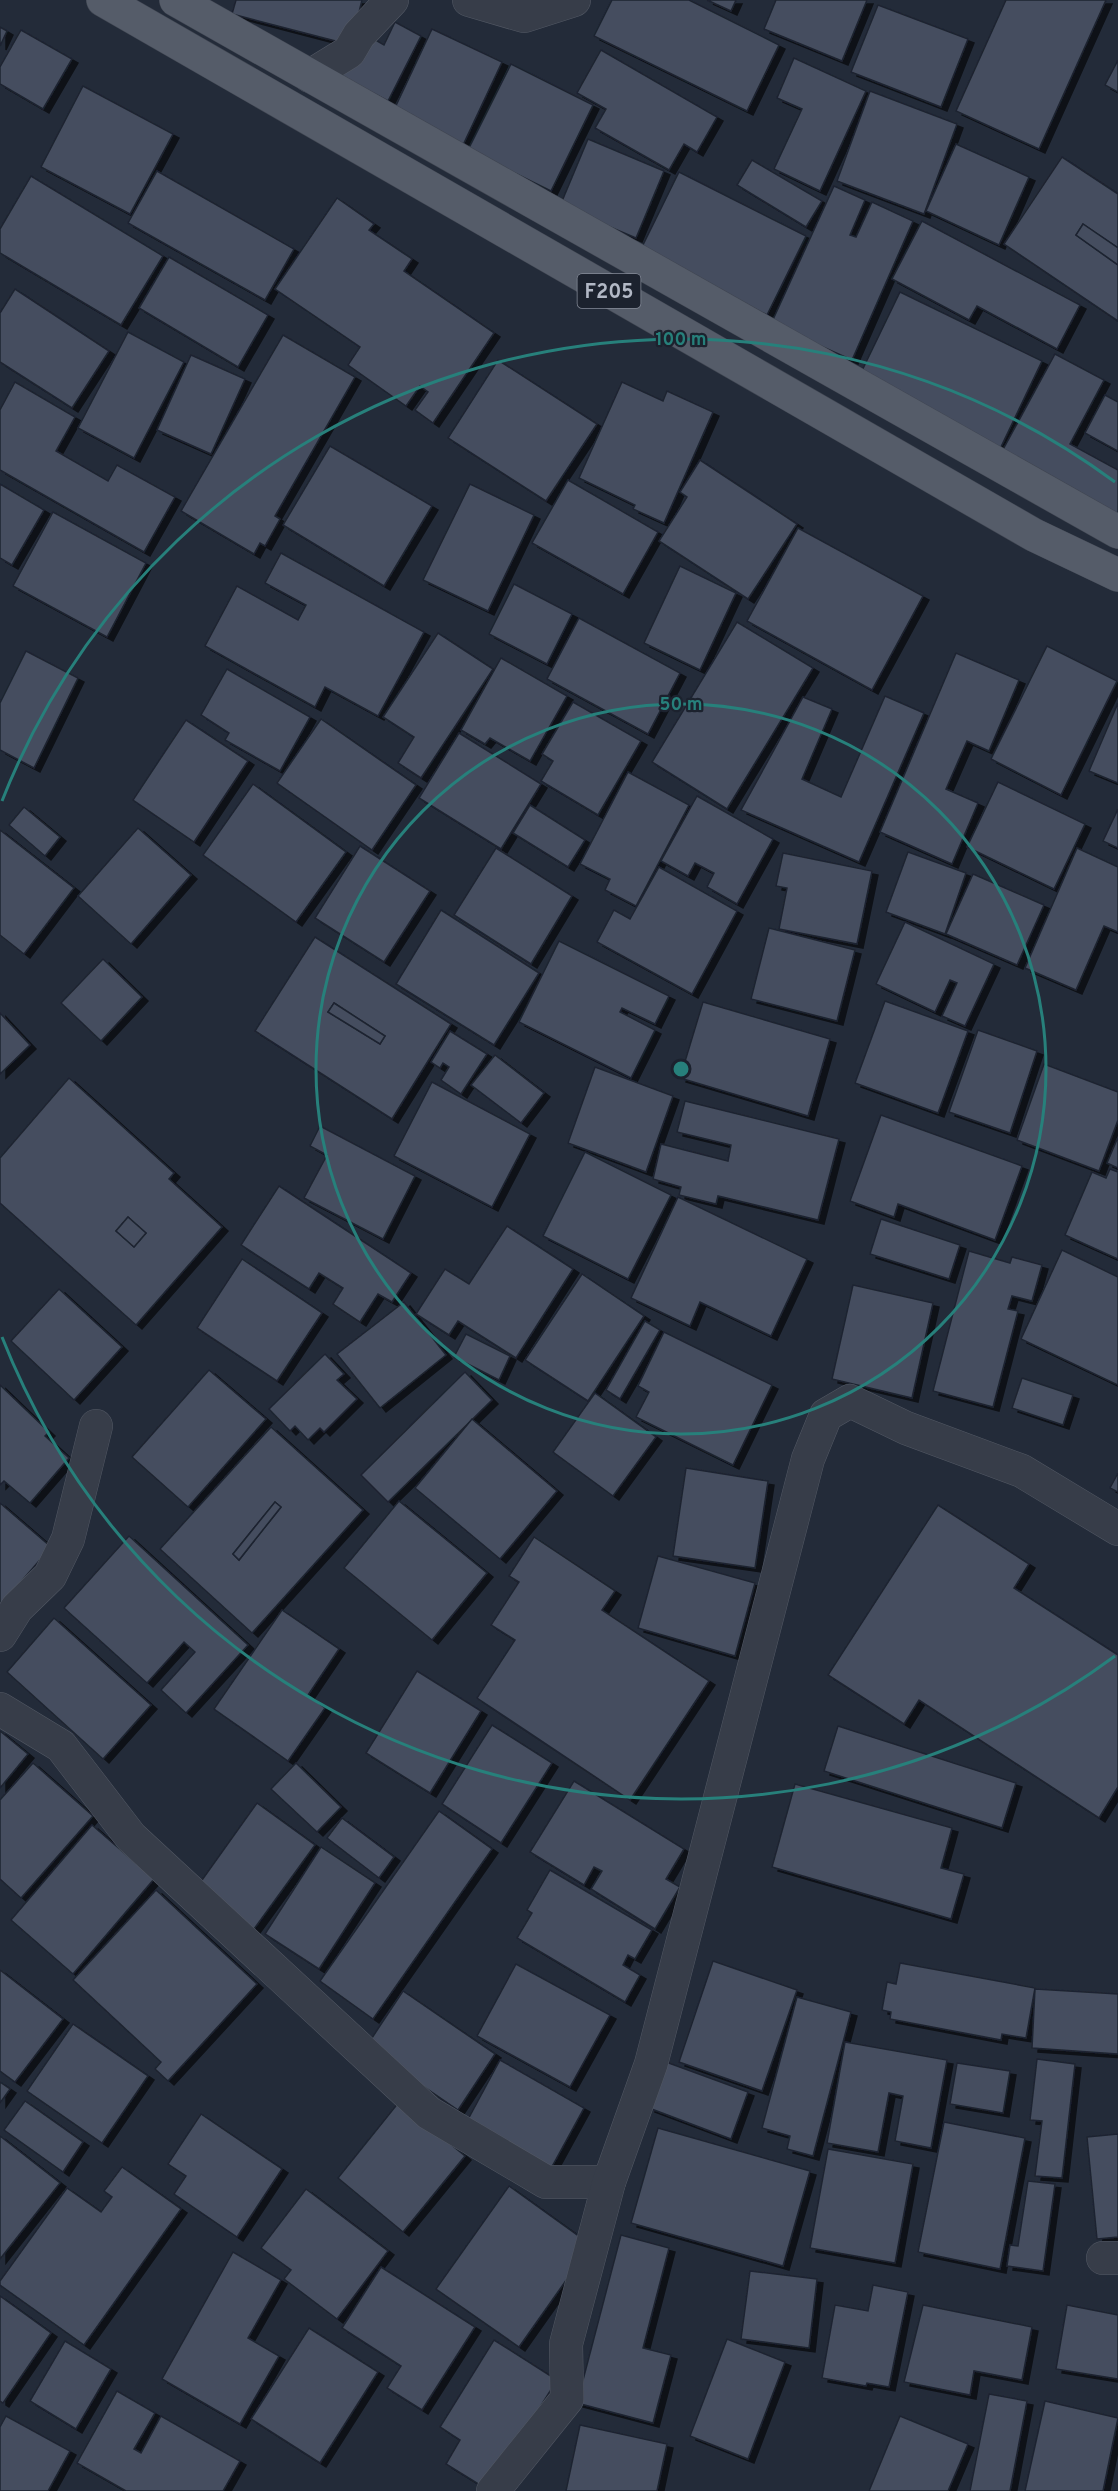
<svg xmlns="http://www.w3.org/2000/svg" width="1118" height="2491" font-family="Overpass,sans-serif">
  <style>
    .building { fill: #454e5e; stroke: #1e2430; stroke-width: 1.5; fill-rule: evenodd; filter: url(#shadow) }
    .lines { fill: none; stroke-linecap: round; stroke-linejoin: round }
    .street-casing { stroke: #525864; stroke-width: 34 }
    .primary-casing { stroke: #404652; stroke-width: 34 }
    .street { stroke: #373d49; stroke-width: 33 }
    .primary { stroke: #555c69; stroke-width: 33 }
    .ring { fill: none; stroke: #27807b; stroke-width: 3 }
    .labels { text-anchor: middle; stroke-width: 4.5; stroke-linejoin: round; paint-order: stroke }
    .shield { fill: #1c222e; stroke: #858b98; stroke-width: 1.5 }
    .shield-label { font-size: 20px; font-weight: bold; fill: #b2b8c5 }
    .centre { fill: #27807b; stroke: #1c222e; stroke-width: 3 }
    .ring-label { font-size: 18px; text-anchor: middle; font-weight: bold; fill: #27807b; stroke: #1c222e; stroke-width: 4.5; stroke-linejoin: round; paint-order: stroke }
  </style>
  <defs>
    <filter id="shadow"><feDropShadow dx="6" dy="4" stdDeviation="0" flood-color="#0009"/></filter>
  </defs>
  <rect width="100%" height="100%" fill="#232b39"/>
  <!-- building -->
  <g class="building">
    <polygon points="236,0 362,0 351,45 232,14"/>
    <polygon points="612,0 689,0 779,45 747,111 594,36"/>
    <polygon points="707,0 736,0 731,11"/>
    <polygon points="776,0 867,0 842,61 764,29"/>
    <polygon points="1006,0 1106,0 1039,149 956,111"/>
    <polygon points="878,5 968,39 941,107 851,72"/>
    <polygon points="395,22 421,36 388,101 342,77 365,34 384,45"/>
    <polygon points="0,27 7,31 0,46"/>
    <polygon points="432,29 502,62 463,145 393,112"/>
    <polygon points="21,30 72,59 43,109 0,84 0,67"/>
    <polygon points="601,50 717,117 697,152 684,144 669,170 595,128 606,109 577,93"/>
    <polygon points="794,58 866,91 820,191 774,169 802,109 777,98"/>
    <polygon points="1118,60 1118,92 1105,85"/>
    <polygon points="511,64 593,105 551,191 468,150"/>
    <polygon points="83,86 173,134 130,214 41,167"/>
    <polygon points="870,91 957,124 924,214 837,181"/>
    <polygon points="588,139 664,171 636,238 560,206"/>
    <polygon points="956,144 1029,177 999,245 926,211"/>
    <polygon points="1062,157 1118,194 1118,248 1083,224 1076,235 1118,265 1118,321 1004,244"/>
    <polygon points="752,160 822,201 806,227 737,185"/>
    <polygon points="157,171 294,249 265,300 128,223"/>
    <polygon points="679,172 806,236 767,315 640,251"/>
    <polygon points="31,176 163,256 121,325 0,253 0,229"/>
    <polygon points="834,186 865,200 850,235 856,237 872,202 913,221 852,360 771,324"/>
    <polygon points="337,198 374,224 369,230 412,259 404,271 494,333 433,423 415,410 428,392 420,386 406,406 348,365 360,347 275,289"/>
    <polygon points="922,221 1080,305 1057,349 977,306 969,320 892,279"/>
    <polygon points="1083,224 1118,248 1118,265 1076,235"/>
    <polygon points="169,257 268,315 238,367 139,308"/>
    <polygon points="15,289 109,351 72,408 0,362 0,313"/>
    <polygon points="900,292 1042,361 999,451 857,381"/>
    <polygon points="128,332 184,362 134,458 78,428"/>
    <polygon points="283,335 355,377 275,516 280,519 265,546 260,543 254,554 181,511"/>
    <polygon points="1055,354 1104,380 1070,444 1118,470 1118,521 999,457"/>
    <polygon points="191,355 245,379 211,454 157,430"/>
    <polygon points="498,360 597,424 546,501 448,438"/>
    <polygon points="15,382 75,417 56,451 108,481 117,465 175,497 144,552 0,470 0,410"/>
    <polygon points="622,382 663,401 667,391 713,412 664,523 633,509 635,505 579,478"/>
    <polygon points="1105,395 1118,402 1118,451 1085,433"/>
    <polygon points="330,446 432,506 384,586 283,525"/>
    <polygon points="700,460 797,524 748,599 659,541 687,497 680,492"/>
    <polygon points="568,480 658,532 623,594 532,543"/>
    <polygon points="0,484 44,510 12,565 0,558"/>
    <polygon points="470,484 534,515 488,611 423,580"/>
    <polygon points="53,512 146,563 107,637 13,586"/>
    <polygon points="798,528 923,596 872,690 747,621"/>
    <polygon points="281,553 424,632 378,716 325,687 315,707 205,646 237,586 298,620 306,605 265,583"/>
    <polygon points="680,566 736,593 700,670 644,643"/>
    <polygon points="514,584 572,614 547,664 489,634"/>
    <polygon points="579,618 680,673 648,734 547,679"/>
    <polygon points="737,622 813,668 727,809 652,762"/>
    <polygon points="438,633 493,669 421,778 398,763 414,737 383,717"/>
    <polygon points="1047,646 1117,681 1061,795 991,759"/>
    <polygon points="26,651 78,678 34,768 0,750 0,703"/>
    <polygon points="956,653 1019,680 989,751 967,741 946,789 978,803 952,864 880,832"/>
    <polygon points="501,658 567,696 530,761 490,738 485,744 461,730"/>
    <polygon points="227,669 310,717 280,771 225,740 229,733 201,715"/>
    <polygon points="885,696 924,713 859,862 741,810 803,697 832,709 802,779 841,797"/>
    <polygon points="573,702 641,741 598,815 541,781 553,761 542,754"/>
    <polygon points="1118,703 1118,783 1089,771"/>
    <polygon points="321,719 416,785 372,850 277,783"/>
    <polygon points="186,720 248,761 194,842 133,800"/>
    <polygon points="459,733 541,784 501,849 419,798"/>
    <polygon points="628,772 689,805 636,906 605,890 610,879 580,864"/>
    <polygon points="998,782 1085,824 1054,889 967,847"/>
    <polygon points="253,784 346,852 296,922 203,855"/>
    <polygon points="697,796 773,839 737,904 707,887 714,873 695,863 688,876 661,861"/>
    <polygon points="530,805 585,840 568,867 513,833"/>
    <polygon points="24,807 60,837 45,856 9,825"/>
    <polygon points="1118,809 1118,848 1103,841"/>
    <polygon points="138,828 191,875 131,944 78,896"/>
    <polygon points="0,830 74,888 24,954 0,935"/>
    <polygon points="360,846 430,891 384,962 315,918"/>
    <polygon points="496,848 572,896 531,964 454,915"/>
    <polygon points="1077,848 1118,867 1118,932 1104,926 1076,990 1025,968"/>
    <polygon points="908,852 966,873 945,934 886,912"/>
    <polygon points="783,853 872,871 857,944 779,929 787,888 776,886"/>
    <polygon points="659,867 737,911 692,994 597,942 614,910 630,919"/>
    <polygon points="973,874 1044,905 1017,965 946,934"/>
    <polygon points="441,910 539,973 494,1045 396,984"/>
    <polygon points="905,922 994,964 965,1026 942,1016 957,983 950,980 935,1012 876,984"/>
    <polygon points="769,928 855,950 837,1021 751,999"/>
    <path d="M315,937L451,1024L392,1119L255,1031ZM334,1003L385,1036L380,1044L328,1012Z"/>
    <polygon points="559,941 669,996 655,1024 622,1008 620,1012 655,1030 631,1078 519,1022"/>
    <polygon points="103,959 142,997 101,1041 61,1003"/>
    <polygon points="885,1001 968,1031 938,1113 855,1083"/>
    <polygon points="703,1002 830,1039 808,1116 680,1078"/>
    <polygon points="334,1003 385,1036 380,1044 328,1012"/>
    <polygon points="0,1013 30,1045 0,1074"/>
    <polygon points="978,1030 1037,1051 1010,1133 949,1112"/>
    <polygon points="450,1031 487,1054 461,1094 441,1080 449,1067 443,1063 440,1068 431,1062"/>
    <polygon points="495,1055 544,1093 521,1123 471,1085"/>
    <polygon points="1044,1064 1118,1092 1118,1120 1099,1171 1017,1140"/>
    <polygon points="595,1067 673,1096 646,1172 568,1143"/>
    <path d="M69,1078L174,1173L169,1179L222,1227L136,1325L0,1203V1158ZM128,1217L146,1233L134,1247L116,1231Z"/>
    <polygon points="432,1082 530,1134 492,1207 394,1156"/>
    <polygon points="685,1101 839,1139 818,1220 718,1196 716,1204 679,1195 681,1187 653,1179 661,1144 728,1161 731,1145 677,1132"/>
    <polygon points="881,1115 1022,1166 995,1240 898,1204 894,1217 850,1201"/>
    <polygon points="320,1126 415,1176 383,1239 304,1198 327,1155 310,1146"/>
    <polygon points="1118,1137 1118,1168 1107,1163"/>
    <polygon points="585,1152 671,1195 628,1279 543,1236"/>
    <polygon points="1110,1169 1118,1172 1118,1259 1065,1235 1092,1172 1106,1178"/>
    <polygon points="279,1186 411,1273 392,1302 378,1294 360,1322 333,1304 343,1288 319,1273 309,1289 241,1245"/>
    <polygon points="678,1197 807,1259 771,1336 700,1302 690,1326 631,1298"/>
    <polygon points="128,1217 146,1233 134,1247 116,1231"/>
    <polygon points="881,1219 960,1245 949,1279 870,1254"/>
    <polygon points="507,1226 573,1269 516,1358 458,1321 449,1335 416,1314 445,1269 469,1284"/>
    <polygon points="1062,1250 1118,1277 1118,1385 1021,1339"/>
    <polygon points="969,1251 1010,1263 1012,1257 1042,1265 1032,1301 1012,1296 1008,1309 1018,1311 993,1407 933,1391"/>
    <polygon points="242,1259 322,1313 277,1381 197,1328"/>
    <polygon points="582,1274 644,1316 588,1401 525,1360"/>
    <polygon points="853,1285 933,1303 912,1398 832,1379"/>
    <polygon points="59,1289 122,1347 74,1400 11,1341"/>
    <polygon points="404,1302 446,1355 380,1408 337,1354"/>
    <polygon points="645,1321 660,1330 620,1399 606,1390"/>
    <polygon points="664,1332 772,1385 733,1465 636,1417 649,1392 638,1386"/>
    <polygon points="466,1334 510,1356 499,1380 454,1357"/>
    <polygon points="325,1354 344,1374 337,1380 357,1399 324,1432 320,1428 308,1440 295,1426 290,1431 269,1409"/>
    <polygon points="209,1370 266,1419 188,1507 132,1457"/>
    <polygon points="465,1372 492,1400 388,1502 361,1475"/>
    <polygon points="1022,1378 1073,1395 1063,1425 1012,1408"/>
    <polygon points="0,1385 49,1432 45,1436 69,1458 30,1503 4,1481 0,1485"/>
    <polygon points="595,1393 656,1437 613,1496 553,1452"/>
    <polygon points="472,1419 557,1491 500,1559 415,1488"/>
    <path d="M271,1427L363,1510L252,1633L160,1549ZM275,1502L281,1507L239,1560L233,1554Z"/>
    <polygon points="686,1468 768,1481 755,1568 673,1556"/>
    <polygon points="1118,1473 1118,1492 1110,1488"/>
    <polygon points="399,1501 487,1573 432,1640 344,1568"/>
    <polygon points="275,1502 281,1507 239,1560 233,1554"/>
    <polygon points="0,1503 51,1547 1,1605 0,1605"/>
    <polygon points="938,1505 1029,1564 1014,1588 1118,1655 1118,1787 1099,1818 919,1700 904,1724 828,1675"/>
    <polygon points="129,1536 248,1645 186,1713 161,1690 195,1652 184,1642 147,1683 64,1608"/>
    <polygon points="534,1537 615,1591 602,1610 709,1681 630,1800 477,1698 515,1640 491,1625 519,1582 509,1576"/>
    <polygon points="658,1556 755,1583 735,1656 638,1628"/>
    <polygon points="282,1610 339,1649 308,1695 325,1708 288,1761 214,1709"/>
    <polygon points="54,1618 151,1705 103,1759 7,1672"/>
    <polygon points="417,1671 481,1711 430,1793 366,1753"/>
    <polygon points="492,1725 552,1763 501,1843 442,1804"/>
    <polygon points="838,1726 1016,1783 1002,1828 824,1771"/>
    <polygon points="0,1731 28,1754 0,1788"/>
    <polygon points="33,1763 93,1816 21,1898 0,1879 0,1800"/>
    <polygon points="296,1763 341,1807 317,1832 271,1789"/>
    <polygon points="574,1781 684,1849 666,1879 680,1887 655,1929 591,1889 602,1871 594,1867 584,1885 530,1852"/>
    <polygon points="795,1784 952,1828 941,1868 964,1874 951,1919 772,1867"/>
    <polygon points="257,1803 315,1845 254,1929 197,1887"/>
    <polygon points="439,1811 492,1849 373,2019 320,1981"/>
    <polygon points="342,1818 394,1857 379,1878 327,1838"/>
    <polygon points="92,1825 154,1879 73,1974 11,1920"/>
    <polygon points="321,1847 375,1883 319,1969 265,1934"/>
    <polygon points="550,1870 652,1930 635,1959 628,1955 623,1965 640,1975 625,2002 517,1938 532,1913 527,1910"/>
    <polygon points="156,1890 257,1984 168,2081 155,2069 161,2062 73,1980"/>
    <polygon points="713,1961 797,1990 762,2091 679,2062"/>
    <polygon points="900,1963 1035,1988 1026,2038 1002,2034 1001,2040 890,2019 891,2012 882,2010 887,1982 896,1984"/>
    <polygon points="516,1964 610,2015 570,2087 477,2036"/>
    <polygon points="0,1970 63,2019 15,2082 0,2071"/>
    <polygon points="1035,1989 1118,1994 1118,2054 1032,2048"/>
    <polygon points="403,1991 495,2054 458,2110 366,2047"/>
    <polygon points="797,1997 851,2012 813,2156 787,2149 790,2136 762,2128"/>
    <polygon points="73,2024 148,2076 102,2143 27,2091"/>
    <polygon points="845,2042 947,2060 931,2148 895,2141 903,2096 889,2093 878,2152 827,2143"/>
    <polygon points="1037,2059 1075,2064 1062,2178 1035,2176 1042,2121 1030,2120"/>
    <polygon points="500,2060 584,2108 549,2172 465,2125"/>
    <polygon points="666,2062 748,2092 731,2139 649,2108"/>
    <polygon points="957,2063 1010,2071 1003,2113 950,2104"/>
    <polygon points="0,2082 10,2089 0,2103"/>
    <polygon points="25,2101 83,2142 63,2172 4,2130"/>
    <polygon points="399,2102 465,2156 403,2232 338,2178"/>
    <polygon points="201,2114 282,2169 237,2237 174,2194 186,2176 168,2164"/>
    <polygon points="944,2122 1025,2138 1000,2269 918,2252"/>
    <polygon points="658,2128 810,2171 783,2266 631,2223"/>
    <polygon points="1118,2134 1118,2237 1097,2239 1087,2137"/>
    <polygon points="0,2136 60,2183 0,2259"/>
    <polygon points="828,2149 913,2164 895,2263 810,2248"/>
    <polygon points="122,2167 181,2209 84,2345 0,2285 0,2281 67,2188 101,2212 112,2197 104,2191"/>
    <polygon points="1028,2181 1055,2184 1043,2271 1007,2266 1010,2245 1018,2246"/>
    <polygon points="509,2186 591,2245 519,2347 436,2289"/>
    <polygon points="306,2189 388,2251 337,2319 284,2279 291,2270 261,2248"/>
    <polygon points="621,2235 669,2248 643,2348 671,2355 653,2423 577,2403"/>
    <polygon points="233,2252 281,2280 248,2338 279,2356 240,2424 162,2379"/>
    <polygon points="381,2267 475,2327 422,2410 387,2388 401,2366 342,2328"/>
    <polygon points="750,2271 817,2279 809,2348 741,2339"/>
    <polygon points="873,2285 908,2292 889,2387 867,2383 866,2386 822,2378 835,2305 868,2311"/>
    <polygon points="0,2296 51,2333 3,2403 0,2401"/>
    <polygon points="923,2305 1032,2327 1022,2380 974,2371 970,2395 904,2382"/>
    <polygon points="1067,2305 1118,2315 1118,2379 1056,2369"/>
    <polygon points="309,2328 378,2372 320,2463 251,2419"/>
    <polygon points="727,2339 785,2362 748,2459 690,2436"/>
    <polygon points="494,2340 557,2380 494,2481 480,2485 446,2464 460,2440 440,2427"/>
    <polygon points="65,2341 111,2369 76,2429 30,2401"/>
    <polygon points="117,2391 155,2413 134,2449 141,2453 161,2416 240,2461 223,2491 126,2491 77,2463"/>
    <polygon points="989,2394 1027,2401 1010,2491 970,2491"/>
    <polygon points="1045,2401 1118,2418 1103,2491 1025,2491"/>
    <polygon points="6,2416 70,2451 48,2491 0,2491 0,2427"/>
    <polygon points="900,2416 968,2444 948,2491 869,2491"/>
    <polygon points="580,2425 667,2444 657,2491 566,2491"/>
  </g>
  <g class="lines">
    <!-- street casing -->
    <g class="street-casing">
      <g id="street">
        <polyline points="469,0 524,16 574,0"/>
        <polyline points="310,76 349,52 359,35 392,0"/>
        <polyline points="0,1635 17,1608 50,1576 68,1539 96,1426"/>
        <polyline points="0,1709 61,1746 131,1837 429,2113 546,2182 609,2182"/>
        <polyline points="1103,2258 1118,2258"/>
        <polyline points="493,2491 567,2399 566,2344 609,2182 651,2064 808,1459 826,1415 850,1401 906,1428 1022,1471 1118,1529"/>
      </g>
    </g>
    <!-- primary casing -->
    <g class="primary-casing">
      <g id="primary">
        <polyline points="103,0 1034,535 1118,575"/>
        <polyline points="176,0 1118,532"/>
      </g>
    </g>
    <!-- street -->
    <use href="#street" class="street"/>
    <!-- primary -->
    <use href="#primary" class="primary"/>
  </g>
  <!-- distance rings -->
  <g class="ring">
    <circle cx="681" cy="1069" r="365"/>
    <path d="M1115 1656A730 730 0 0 1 2 1337M2 801A730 730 0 0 1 1115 482"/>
  </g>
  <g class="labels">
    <!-- shield labels -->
    <rect class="shield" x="577.5" y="274" width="63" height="34" rx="4.5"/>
    <g class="shield-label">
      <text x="609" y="298">F205</text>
    </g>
  </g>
  <circle cx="681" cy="1069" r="9" class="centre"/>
  <g class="ring-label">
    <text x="681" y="345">100 m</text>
    <text x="681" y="710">50 m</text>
  </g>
</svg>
